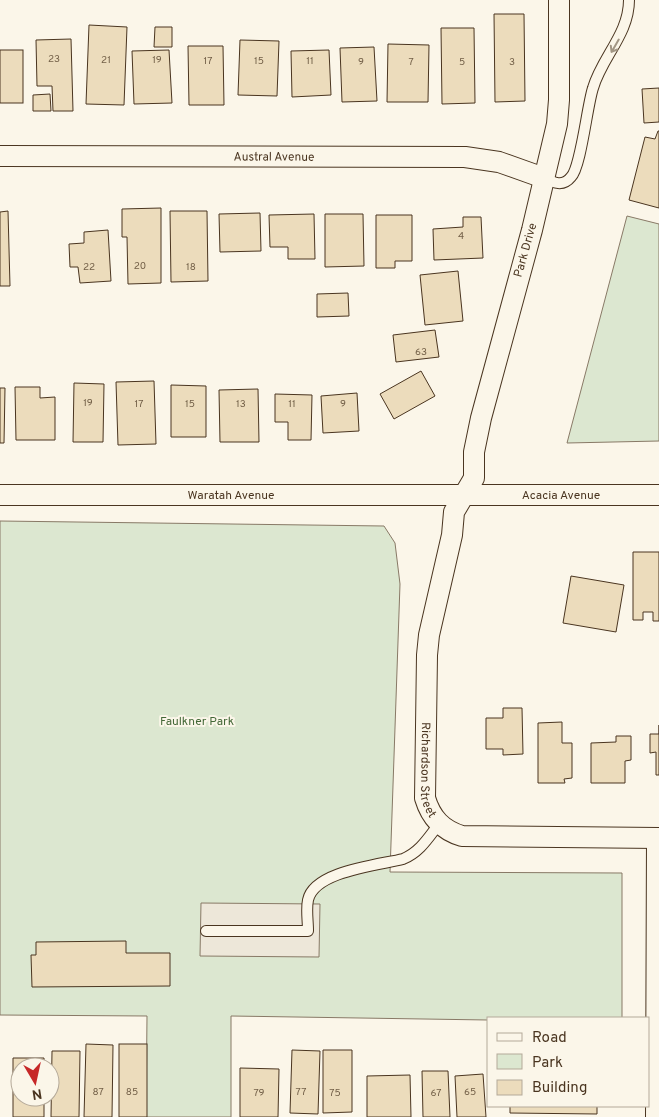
<svg xmlns="http://www.w3.org/2000/svg" width="659" height="1117" font-family="Overpass,sans-serif">
  <style>
    .green { fill: #dce7d0; stroke: #887966 }
    .parking { fill: #ede7d9; stroke: #887966 }
    .building { fill: #ecdcbc; stroke: #4a3520 }
    .lines { fill: none; stroke-linecap: round; stroke-linejoin: round }
    .lane-casing { stroke: #4a3520; stroke-width: 12 }
    .street-casing { stroke: #4a3520; stroke-width: 22 }
    .lane { stroke: #fbf6e9; stroke-width: 10 }
    .street { stroke: #fbf6e9; stroke-width: 20 }
    .oneway { stroke: #a29684 }
    .labels { text-anchor: middle; stroke-width: 4; stroke-linejoin: round; paint-order: stroke }
    .number-label { font-size: 10px; fill: #725f47 }
    .street-label { font-size: 12px; fill: #4a3520; stroke: #fbf6e9 }
    .park-label { font-size: 12px; fill: #436837; stroke: #fbf6e9 }
  </style>
  <rect width="100%" height="100%" fill="#fbf6e9"/>
  <!-- green -->
  <g class="green">
    <polygon points="627,216 659,224 659,441 567,443"/>
    <polygon points="0,521 384,526 395,543 400,584 390,872 622,873 622,1018 488,1020 231,1016 231,1117 146,1117 147,1016 0,1015"/>
  </g>
  <!-- parking -->
  <polygon class="parking" points="201,903 320,904 319,957 200,956"/>
  <!-- building -->
  <g class="building">
    <polygon points="494,14 524,14 525,101 495,102"/>
    <polygon points="89,25 127,27 124,105 86,104"/>
    <polygon points="155,27 172,27 172,47 154,47"/>
    <polygon points="441,28 474,28 475,103 442,104"/>
    <polygon points="71,39 73,111 53,111 52,86 37,86 36,40"/>
    <polygon points="240,40 279,41 277,96 238,95"/>
    <polygon points="388,44 429,45 428,102 387,102"/>
    <polygon points="188,46 223,46 224,105 189,105"/>
    <polygon points="374,47 377,101 342,102 340,48"/>
    <rect x="0" y="50" width="23" height="53"/>
    <polygon points="169,50 172,103 134,104 132,51"/>
    <polygon points="329,50 331,95 292,97 291,51"/>
    <polygon points="659,88 659,122 644,123 642,89"/>
    <polygon points="50,94 51,111 33,111 33,95"/>
    <polygon points="658,131 659,131 659,208 629,200 645,137 655,139"/>
    <polygon points="161,208 161,283 128,284 127,237 122,237 122,209"/>
    <polygon points="8,211 10,286 0,286 0,212"/>
    <polygon points="170,211 207,211 208,281 171,282"/>
    <polygon points="260,213 261,251 220,252 219,214"/>
    <polygon points="314,214 315,259 288,259 288,247 270,247 269,215"/>
    <polygon points="325,214 363,214 364,266 325,267"/>
    <polygon points="376,215 412,215 412,261 395,261 395,268 376,268"/>
    <polygon points="463,217 481,217 483,258 434,260 433,229 463,227"/>
    <polygon points="108,230 111,281 80,283 78,267 70,267 69,244 84,243 84,232"/>
    <polygon points="458,271 463,321 425,325 420,275"/>
    <polygon points="348,293 349,316 317,317 317,294"/>
    <polygon points="435,330 439,357 396,362 393,335"/>
    <polygon points="421,371 435,396 394,419 380,394"/>
    <polygon points="154,381 156,444 118,445 116,382"/>
    <polygon points="74,383 104,384 103,442 73,442"/>
    <polygon points="171,385 206,386 206,437 171,437"/>
    <polygon points="15,387 40,387 40,398 55,397 55,440 16,440"/>
    <polygon points="0,388 5,388 4,443 0,443"/>
    <polygon points="258,389 259,442 220,442 219,390"/>
    <polygon points="357,393 359,431 323,433 321,396"/>
    <polygon points="275,394 312,395 311,440 288,440 288,422 275,422"/>
    <polygon points="633,552 659,552 659,621 653,621 653,612 643,612 643,620 633,620"/>
    <polygon points="571,576 624,585 616,632 563,623"/>
    <polygon points="503,708 522,708 523,754 503,755 503,749 486,749 486,718 503,718"/>
    <polygon points="562,722 562,743 572,743 572,778 564,779 565,783 538,783 538,723"/>
    <polygon points="659,725 659,775 656,775 656,752 650,753 650,734 659,734"/>
    <polygon points="616,736 631,736 631,760 625,761 625,783 591,783 591,743 616,742"/>
    <polygon points="126,941 126,953 170,953 170,986 32,987 31,955 36,955 36,942"/>
    <polygon points="86,1044 113,1045 112,1117 84,1117"/>
    <rect x="119" y="1044" width="28" height="73"/>
    <polygon points="292,1050 320,1051 318,1114 290,1113"/>
    <polygon points="323,1050 352,1050 352,1112 323,1113"/>
    <polygon points="52,1051 80,1051 79,1117 51,1117"/>
    <polygon points="13,1058 44,1058 44,1067 20,1067 20,1097 44,1097 44,1117 13,1117"/>
    <polygon points="240,1068 279,1069 278,1117 240,1117"/>
    <polygon points="422,1071 448,1071 450,1117 423,1117"/>
    <polygon points="483,1074 486,1117 457,1117 455,1076"/>
    <polygon points="410,1075 411,1117 367,1117 367,1076"/>
    <polygon points="510,1106 597,1106 597,1114 510,1113"/>
  </g>
  <g class="lines">
    <!-- lane casing -->
    <g class="lane-casing">
      <g id="lane">
        <path d="M544,178C554,183 563,187 571,177C581,167 587,106 593,88C602,57 629,34 629,0"/>
        <path d="M206,931H308C308,921 306,909 308,900C314,871 379,865 403,859C420,852 428,838 439,824"/>
      </g>
    </g>
    <!-- street casing -->
    <g class="street-casing">
      <g id="street">
        <path id="s1" d="M559,0V100L557,124L532,230L481,418L474,452V478L454,512L452,535L429,635L427,655L425,798C431,818 442,830 462,836L659,838"/>
        <path id="s2" d="M0,156L465,157L499,162L544,178"/>
        <path id="s3" d="M0,495H659"/>
        <polyline points="656,1117 657,838"/>
      </g>
    </g>
    <!-- lane -->
    <use href="#lane" class="lane"/>
    <!-- street -->
    <use href="#street" class="street"/>
  </g>
  <!-- one-way arrows -->
  <defs><path id="oneway-shaft" d="M-6 0H5M1.5-3L5.5 0L1.5 3" fill="none" stroke-width="1.6" stroke-linecap="round" stroke-linejoin="round" transform="scale(1.25)"/></defs>
  <use class="oneway" href="#oneway-shaft" transform="translate(615 46) rotate(120)"/>
  <g class="labels">
    <!-- number labels -->
    <g class="number-label">
      <text x="54" y="62">23</text>
      <text x="106" y="63">21</text>
      <text x="157" y="63">19</text>
      <text x="208" y="64">17</text>
      <text x="259" y="64">15</text>
      <text x="310" y="64">11</text>
      <text x="361" y="65">9</text>
      <text x="411" y="65">7</text>
      <text x="462" y="65">5</text>
      <text x="512" y="65">3</text>
      <text x="461" y="239">4</text>
      <text x="140" y="269">20</text>
      <text x="89" y="270">22</text>
      <text x="191" y="270">18</text>
      <text x="421" y="355">63</text>
      <text x="88" y="406">19</text>
      <text x="139" y="407">17</text>
      <text x="190" y="407">15</text>
      <text x="241" y="407">13</text>
      <text x="292" y="407">11</text>
      <text x="343" y="407">9</text>
      <text x="98" y="1095">87</text>
      <text x="132" y="1095">85</text>
      <text x="301" y="1095">77</text>
      <text x="470" y="1095">65</text>
      <text x="259" y="1096">79</text>
      <text x="335" y="1096">75</text>
      <text x="436" y="1096">67</text>
    </g>
    <!-- street labels -->
    <g class="street-label">
      <text dy="4" stroke="none"><textPath href="#s2" startOffset="274">Austral Avenue</textPath></text>
      <text transform="translate(525 250) rotate(-74)" y="4">Park Drive</text>
      <text dy="4" stroke="none"><textPath href="#s3" startOffset="561">Acacia Avenue</textPath></text>
      <text dy="4" stroke="none"><textPath href="#s3" startOffset="231">Waratah Avenue</textPath></text>
      <text dy="4" stroke="none"><textPath href="#s1" startOffset="789">Richardson Street</textPath></text>
    </g>
    <!-- park labels -->
    <g class="park-label">
      <text x="197" y="725">Faulkner Park</text>
    </g>
  </g>
  <!-- legend -->
  <rect x="487" y="1017" width="162" height="90" fill="#fbf6e9" stroke="#b4a999"/>
  <rect x="497" y="1033" width="25" height="8" fill="#fbf6e9" stroke="#b4a999"/>
  <text x="532" y="1042" font-size="15" fill="#4a3520">Road</text>
  <rect x="497" y="1054" width="25" height="15" fill="#dce7d0" stroke="#b4a999"/>
  <text x="532" y="1067" font-size="15" fill="#4a3520">Park</text>
  <rect x="497" y="1080" width="25" height="15" fill="#ecdcbc" stroke="#b4a999"/>
  <text x="532" y="1092" font-size="15" fill="#4a3520">Building</text>
  <!-- north arrow -->
  <g transform="translate(35 1082) rotate(171)"><circle r="24" fill="#fbf6e9" stroke="#b4a999"/>
  <path d="M0-4L9 19L0 12L-9 19Z" fill="#c62828"/>
  <text y="-8" font-size="14" font-weight="bold" text-anchor="middle" fill="#4a3520">N</text>
  </g>
</svg>
